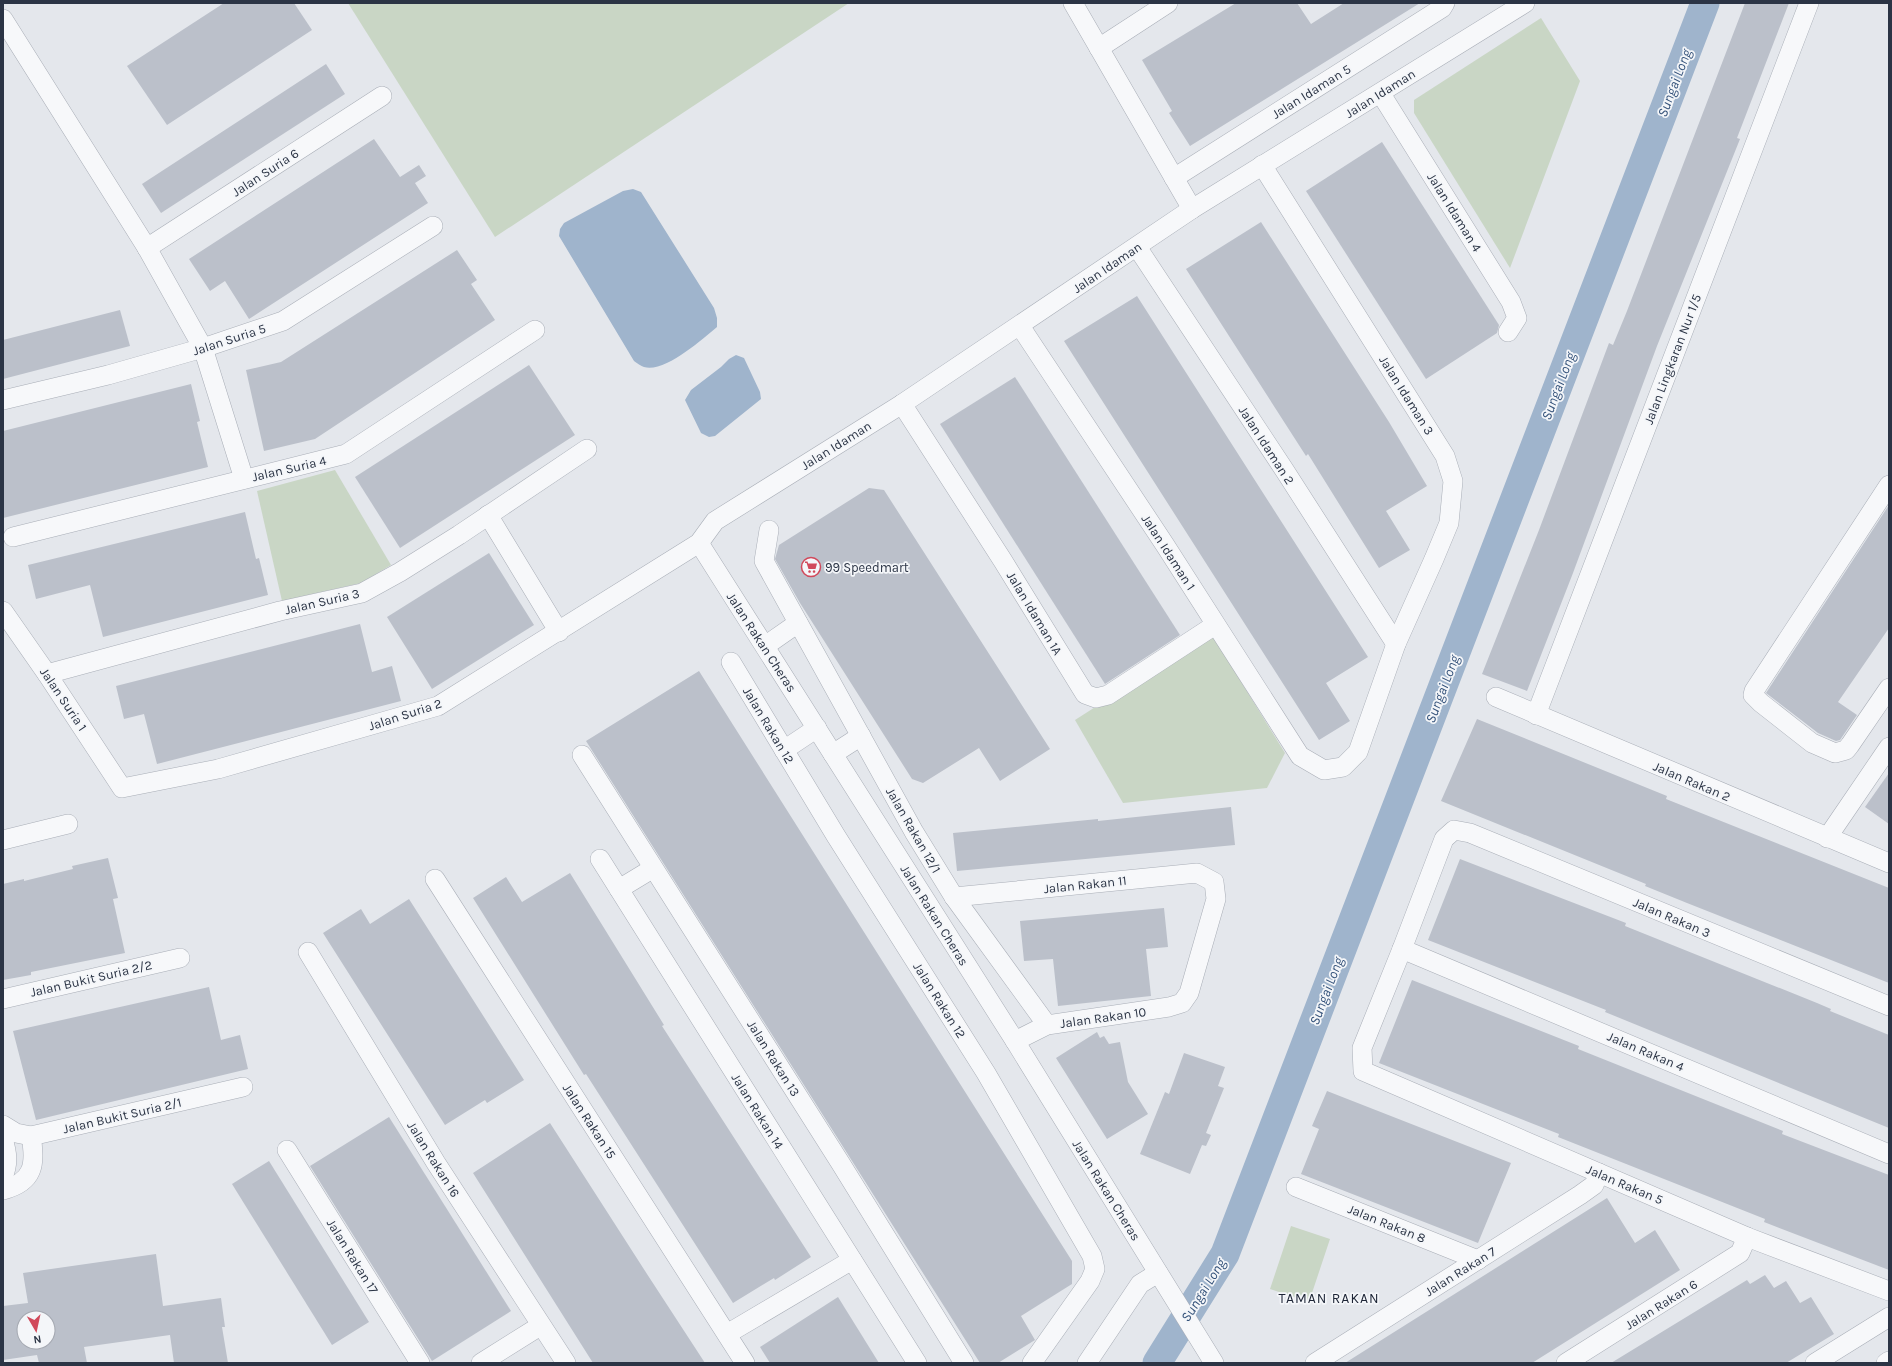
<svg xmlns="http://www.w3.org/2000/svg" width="1892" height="1366" font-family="Karla,sans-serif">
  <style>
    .green { fill: #c9d6c5 }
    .water { fill: #9fb4cc }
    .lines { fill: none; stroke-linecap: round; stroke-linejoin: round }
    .river { stroke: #9fb4cc; stroke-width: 29 }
    .building { fill: #bbc0ca; fill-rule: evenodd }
    .minor-casing { stroke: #a9aeb7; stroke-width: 20 }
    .minor { stroke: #f7f8fa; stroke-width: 19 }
    .labels { text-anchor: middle; stroke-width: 3.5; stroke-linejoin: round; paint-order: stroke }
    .street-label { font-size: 13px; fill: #2b3445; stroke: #f4f6f9 }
    .poi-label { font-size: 13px; fill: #2b3445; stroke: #f4f6f9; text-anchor: start }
    .water-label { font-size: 14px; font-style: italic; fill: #34527a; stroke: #f4f6f9 }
    .neighbourhood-label { font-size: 14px; letter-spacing: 1px; fill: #1d2536; stroke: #f4f6f9 }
  </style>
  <rect width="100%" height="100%" fill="#e4e7ec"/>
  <!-- green -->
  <g class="green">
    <polygon points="348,3 849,3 495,237"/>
    <polygon points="1541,18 1580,81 1510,268 1414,113 1414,100"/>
    <polygon points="335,470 391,565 361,583 282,601 257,491"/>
    <polygon points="1211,633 1285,753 1267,788 1123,803 1075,720"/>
    <polygon points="1291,1226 1330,1239 1309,1302 1270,1289"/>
  </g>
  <!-- water -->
  <g class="water">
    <path d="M633,189L641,192L714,308L717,318V327C701,340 665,373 644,367C641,366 637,363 634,361L559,236L560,229L564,223L623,191Z"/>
    <polygon points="736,355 744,358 760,392 761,399 715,436 709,437 701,433 685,400 691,390 721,367 729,359"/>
  </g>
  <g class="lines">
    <!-- river -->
    <polyline class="river" points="1157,1363 1225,1254 1705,3"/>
  </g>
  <!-- building -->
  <g class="building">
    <polygon points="224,3 294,3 312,30 167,125 127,66"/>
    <polygon points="1236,3 1297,3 1311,24 1344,3 1420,3 1190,146 1169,113 1172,111 1142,60"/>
    <polygon points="1745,3 1789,3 1737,138 1740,139 1657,346 1573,573 1527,691 1482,674 1539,530 1609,343 1613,345 1627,311"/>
    <polygon points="326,64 345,94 161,213 142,184"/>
    <polygon points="374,139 400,177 419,165 426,176 415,183 428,203 249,319 225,281 210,291 189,259"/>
    <polygon points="1382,142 1499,325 1497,333 1426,379 1306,191"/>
    <polygon points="1261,222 1389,422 1427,486 1386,511 1410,550 1379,568 1308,454 1306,456 1186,269"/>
    <polygon points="457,250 477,280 471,284 495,320 315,439 264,451 246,370 281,362"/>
    <polygon points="1137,296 1368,657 1326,683 1350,721 1319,740 1064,341"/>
    <polygon points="120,310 130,346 3,379 3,340"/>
    <polygon points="529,365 575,435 400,548 355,477"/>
    <polygon points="1015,377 1180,635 1105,684 940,424"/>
    <polygon points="191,384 200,421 197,422 208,467 3,518 3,431"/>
    <polygon points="869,488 884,490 1050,749 1000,781 979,748 923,783 912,779 800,603 775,559 779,545"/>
    <polygon points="1889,505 1889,628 1838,702 1857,715 1840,740 1836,741 1818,733 1766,693"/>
    <polygon points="245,512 256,559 259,558 268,595 103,637 90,585 36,599 28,565"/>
    <polygon points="489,553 534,625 432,689 387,617"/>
    <polygon points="360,624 372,672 392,666 401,701 157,764 144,714 124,719 116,686"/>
    <polygon points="699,671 1072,1261 1072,1284 1021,1316 1035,1340 998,1363 980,1363 586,741"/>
    <polygon points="1477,719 1667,796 1666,799 1691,809 1889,888 1889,983 1687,903 1645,886 1646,884 1441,801"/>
    <polygon points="1889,773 1889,824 1865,807"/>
    <polygon points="1231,807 1235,845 957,871 953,833 1098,819 1098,821"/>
    <polygon points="108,858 118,898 113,899 125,953 31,972 31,975 3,980 3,884 24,879 24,881 73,869 72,866"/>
    <polygon points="1460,859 1626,923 1625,926 1817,1003 1831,1009 1830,1011 1889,1035 1889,1128 1605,1012 1606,1010 1428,940"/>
    <polygon points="570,873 664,1025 662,1026 811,1257 775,1280 774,1278 733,1303 586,1074 584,1075 473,898 506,877 522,902"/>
    <polygon points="409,899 524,1080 487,1103 485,1100 445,1125 323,933 361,909 370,924"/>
    <polygon points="1164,908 1168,947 1146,949 1151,996 1058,1006 1053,959 1024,961 1020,921"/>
    <polygon points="1412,980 1579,1046 1578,1049 1783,1131 1782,1134 1889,1175 1889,1270 1764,1222 1765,1219 1558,1137 1559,1134 1379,1063"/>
    <polygon points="209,987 221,1040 240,1035 248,1069 36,1120 13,1031"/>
    <polygon points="1097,1032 1100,1038 1104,1036 1109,1044 1120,1042 1128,1082 1148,1114 1107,1139 1056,1058"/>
    <polygon points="1184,1053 1225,1067 1218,1086 1224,1088 1206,1133 1211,1135 1206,1146 1202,1145 1190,1174 1140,1154 1165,1092 1169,1094"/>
    <polygon points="1327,1091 1511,1163 1478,1243 1301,1174 1319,1129 1312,1126"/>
    <polygon points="389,1117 511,1311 432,1361 310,1166"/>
    <polygon points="550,1123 647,1274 705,1363 593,1363 473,1173"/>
    <polygon points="269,1161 369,1322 332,1345 232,1184"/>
    <polygon points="1607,1198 1635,1243 1655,1230 1680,1270 1532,1363 1345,1363"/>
    <path d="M156,1254L163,1306L221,1298L225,1327H222L228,1363H174L170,1335L84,1347L87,1363H39L37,1355L3,1360V1306L28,1303L23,1273ZM24,1318H48V1342H24Z"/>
    <polygon points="1765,1275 1774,1288 1786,1281 1800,1303 1811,1297 1834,1334 1786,1363 1611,1363 1747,1280 1750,1284"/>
    <polygon points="838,1297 879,1363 770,1363 760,1347"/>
  </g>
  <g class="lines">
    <!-- minor casing -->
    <g class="minor-casing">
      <g id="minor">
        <polyline points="1073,3 1192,209"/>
        <polyline points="3,19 147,248 203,348 244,479"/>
        <polyline points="1099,48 1168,3"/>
        <polyline points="1381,94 1511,302 1517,318 1508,332"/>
        <polyline points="1174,178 1442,8 1445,3"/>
        <polyline points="1137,247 1285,471 1396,644"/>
        <polyline points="147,248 382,96"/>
        <polyline points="1020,326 1165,545 1300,756 1324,770 1343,767 1358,752 1396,644 1434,559 1449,523 1453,481 1445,456 1262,165"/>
        <polyline points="3,400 108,375 203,348 283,321 433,226"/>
        <polyline points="902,404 1003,561 1085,694 1096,698 1108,695 1215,625"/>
        <polyline points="1889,485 1754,691 1753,695 1761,703 1812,743 1835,753 1846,750 1850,745 1889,688"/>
        <polyline points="488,515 559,632"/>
        <polyline points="769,530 764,561 914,832 954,897 1047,1025"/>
        <polyline points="13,537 346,454 535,330"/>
        <polyline points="699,543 1015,1041 1214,1363"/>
        <polyline points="3,611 47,674 122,788 218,769 438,706 699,543 715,521 902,404 1192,209 1525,3"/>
        <polyline points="765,646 798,623"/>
        <polyline points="731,662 836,836 986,1073 1092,1256 1095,1269 1090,1281 1032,1363"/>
        <polyline points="47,674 280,611 362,593 400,572 459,535 587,449"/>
        <polyline points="1496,697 1889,863"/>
        <polyline points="1536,715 1809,3"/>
        <polyline points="784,750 817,728"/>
        <polyline points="833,754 861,736"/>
        <polyline points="582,755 841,1164 964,1363"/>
        <polyline points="1827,838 1889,747"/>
        <polyline points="3,840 68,824"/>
        <polyline points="600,859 917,1363"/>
        <polyline points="435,879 745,1363"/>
        <polyline points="619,889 652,869"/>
        <polyline points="954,897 1197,873 1214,882 1216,899 1189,993 1182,1003 1169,1007 1047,1025 1015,1041"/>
        <polyline points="1402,949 1889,1154"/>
        <polyline points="308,952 436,1163 566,1363"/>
        <polyline points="3,999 180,958"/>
        <polyline points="1889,1006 1470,833 1454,830 1444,839 1402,949 1362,1048 1363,1071 1747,1237 1889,1291"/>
        <polyline points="3,1125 16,1133 31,1136 243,1087"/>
        <path d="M3,1138C7,1152 9,1163 3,1177"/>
        <polyline points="287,1150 420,1363"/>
        <polyline points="1296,1187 1478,1260"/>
        <path d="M3,1190C34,1182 36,1164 31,1136"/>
        <polyline points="727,1334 852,1260"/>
        <polyline points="481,1363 540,1326"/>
        <polyline points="1087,1363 1140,1284 1158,1273"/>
        <polyline points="1315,1363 1580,1195 1594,1185 1599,1173"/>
        <polyline points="1566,1363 1740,1253 1747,1237"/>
        <polyline points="1815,1363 1889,1317"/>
        <polyline points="1886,1363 1889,1361"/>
      </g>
    </g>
    <!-- minor -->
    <use href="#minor" class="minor"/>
  </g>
  <!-- icons -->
  <defs>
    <g id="supermarket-ring" transform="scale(1)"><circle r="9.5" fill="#f4f6f9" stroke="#d1495b" stroke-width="1.5"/><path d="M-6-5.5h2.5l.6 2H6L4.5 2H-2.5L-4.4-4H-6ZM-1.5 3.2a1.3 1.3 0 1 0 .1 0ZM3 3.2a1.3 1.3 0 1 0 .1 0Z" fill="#d1495b"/></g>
  </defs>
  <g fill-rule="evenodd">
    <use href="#supermarket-ring" x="811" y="567"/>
  </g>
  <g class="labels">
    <!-- street labels -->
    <g class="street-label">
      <text transform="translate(1311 91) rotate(-32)" y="5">Jalan Idaman 5</text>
      <text transform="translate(1380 93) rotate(-32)" y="5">Jalan Idaman</text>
      <text transform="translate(265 172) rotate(-33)" y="5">Jalan Suria 6</text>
      <text transform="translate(1455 212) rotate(58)" y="5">Jalan Idaman 4</text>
      <text transform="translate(1107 267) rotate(-34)" y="5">Jalan Idaman</text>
      <text transform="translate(229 339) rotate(-18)" y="5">Jalan Suria 5</text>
      <text transform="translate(1672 359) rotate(-69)" y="5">Jalan Lingkaran Nur 1/5</text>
      <text transform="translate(1407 395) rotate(58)" y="5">Jalan Idaman 3</text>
      <text transform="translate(836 445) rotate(-32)" y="5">Jalan Idaman</text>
      <text transform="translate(1267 445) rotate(57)" y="5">Jalan Idaman 2</text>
      <text transform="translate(289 468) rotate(-13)" y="5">Jalan Suria 4</text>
      <text transform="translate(1169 552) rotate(57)" y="5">Jalan Idaman 1</text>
      <text transform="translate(322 601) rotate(-13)" y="5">Jalan Suria 3</text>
      <text transform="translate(1035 613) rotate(59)" y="5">Jalan Idaman 1A</text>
      <text transform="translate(762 642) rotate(57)" y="5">Jalan Rakan Cheras</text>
      <text transform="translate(64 699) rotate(56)" y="5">Jalan Suria 1</text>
      <text transform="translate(405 714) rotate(-18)" y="5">Jalan Suria 2</text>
      <text transform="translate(769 725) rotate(59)" y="5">Jalan Rakan 12</text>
      <text transform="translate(1692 781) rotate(23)" y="5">Jalan Rakan 2</text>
      <text transform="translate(914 830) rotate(60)" y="5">Jalan Rakan 12/1</text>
      <text transform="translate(1085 884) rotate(-6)" y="5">Jalan Rakan 11</text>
      <text transform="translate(935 915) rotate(58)" y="5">Jalan Rakan Cheras</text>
      <text transform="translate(1672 917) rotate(23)" y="5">Jalan Rakan 3</text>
      <text transform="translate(91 978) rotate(-13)" y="5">Jalan Bukit Suria 2/2</text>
      <text transform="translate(940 1000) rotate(58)" y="5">Jalan Rakan 12</text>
      <text transform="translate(1103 1017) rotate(-8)" y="5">Jalan Rakan 10</text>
      <text transform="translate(1646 1051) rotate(23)" y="5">Jalan Rakan 4</text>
      <text transform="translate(774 1058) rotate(58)" y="5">Jalan Rakan 13</text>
      <text transform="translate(758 1111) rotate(58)" y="5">Jalan Rakan 14</text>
      <text transform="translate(122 1115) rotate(-13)" y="5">Jalan Bukit Suria 2/1</text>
      <text transform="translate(590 1121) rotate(57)" y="5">Jalan Rakan 15</text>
      <text transform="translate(434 1159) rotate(58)" y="5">Jalan Rakan 16</text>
      <text transform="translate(1625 1184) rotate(23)" y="5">Jalan Rakan 5</text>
      <text transform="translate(1107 1190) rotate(58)" y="5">Jalan Rakan Cheras</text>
      <text transform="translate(1387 1223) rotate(22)" y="5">Jalan Rakan 8</text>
      <text transform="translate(353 1256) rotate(58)" y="5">Jalan Rakan 17</text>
      <text transform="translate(1460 1271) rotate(-32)" y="5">Jalan Rakan 7</text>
      <text transform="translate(1661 1304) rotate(-32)" y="5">Jalan Rakan 6</text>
    </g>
    <!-- poi labels -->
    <g class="poi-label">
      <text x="825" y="572">99 Speedmart</text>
    </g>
    <!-- water labels -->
    <g class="water-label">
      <text transform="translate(1674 83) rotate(-69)" y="5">Sungai Long</text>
      <text transform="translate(1558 386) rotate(-69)" y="5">Sungai Long</text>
      <text transform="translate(1442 689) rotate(-69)" y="5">Sungai Long</text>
      <text transform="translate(1326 991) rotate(-69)" y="5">Sungai Long</text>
      <text transform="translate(1203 1290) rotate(-58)" y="5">Sungai Long</text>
    </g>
    <!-- neighbourhood labels -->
    <g class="neighbourhood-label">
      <text x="1329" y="1303">TAMAN RAKAN</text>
    </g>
  </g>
  <!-- border -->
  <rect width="1892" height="1366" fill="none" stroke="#2b3445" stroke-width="8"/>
  <!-- north arrow -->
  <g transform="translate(36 1330) rotate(171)"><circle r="19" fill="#f4f6f9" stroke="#a4a8b1"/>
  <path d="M0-3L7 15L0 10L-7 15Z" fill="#d1495b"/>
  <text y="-6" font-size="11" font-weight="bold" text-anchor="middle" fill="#2b3445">N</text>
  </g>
</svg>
